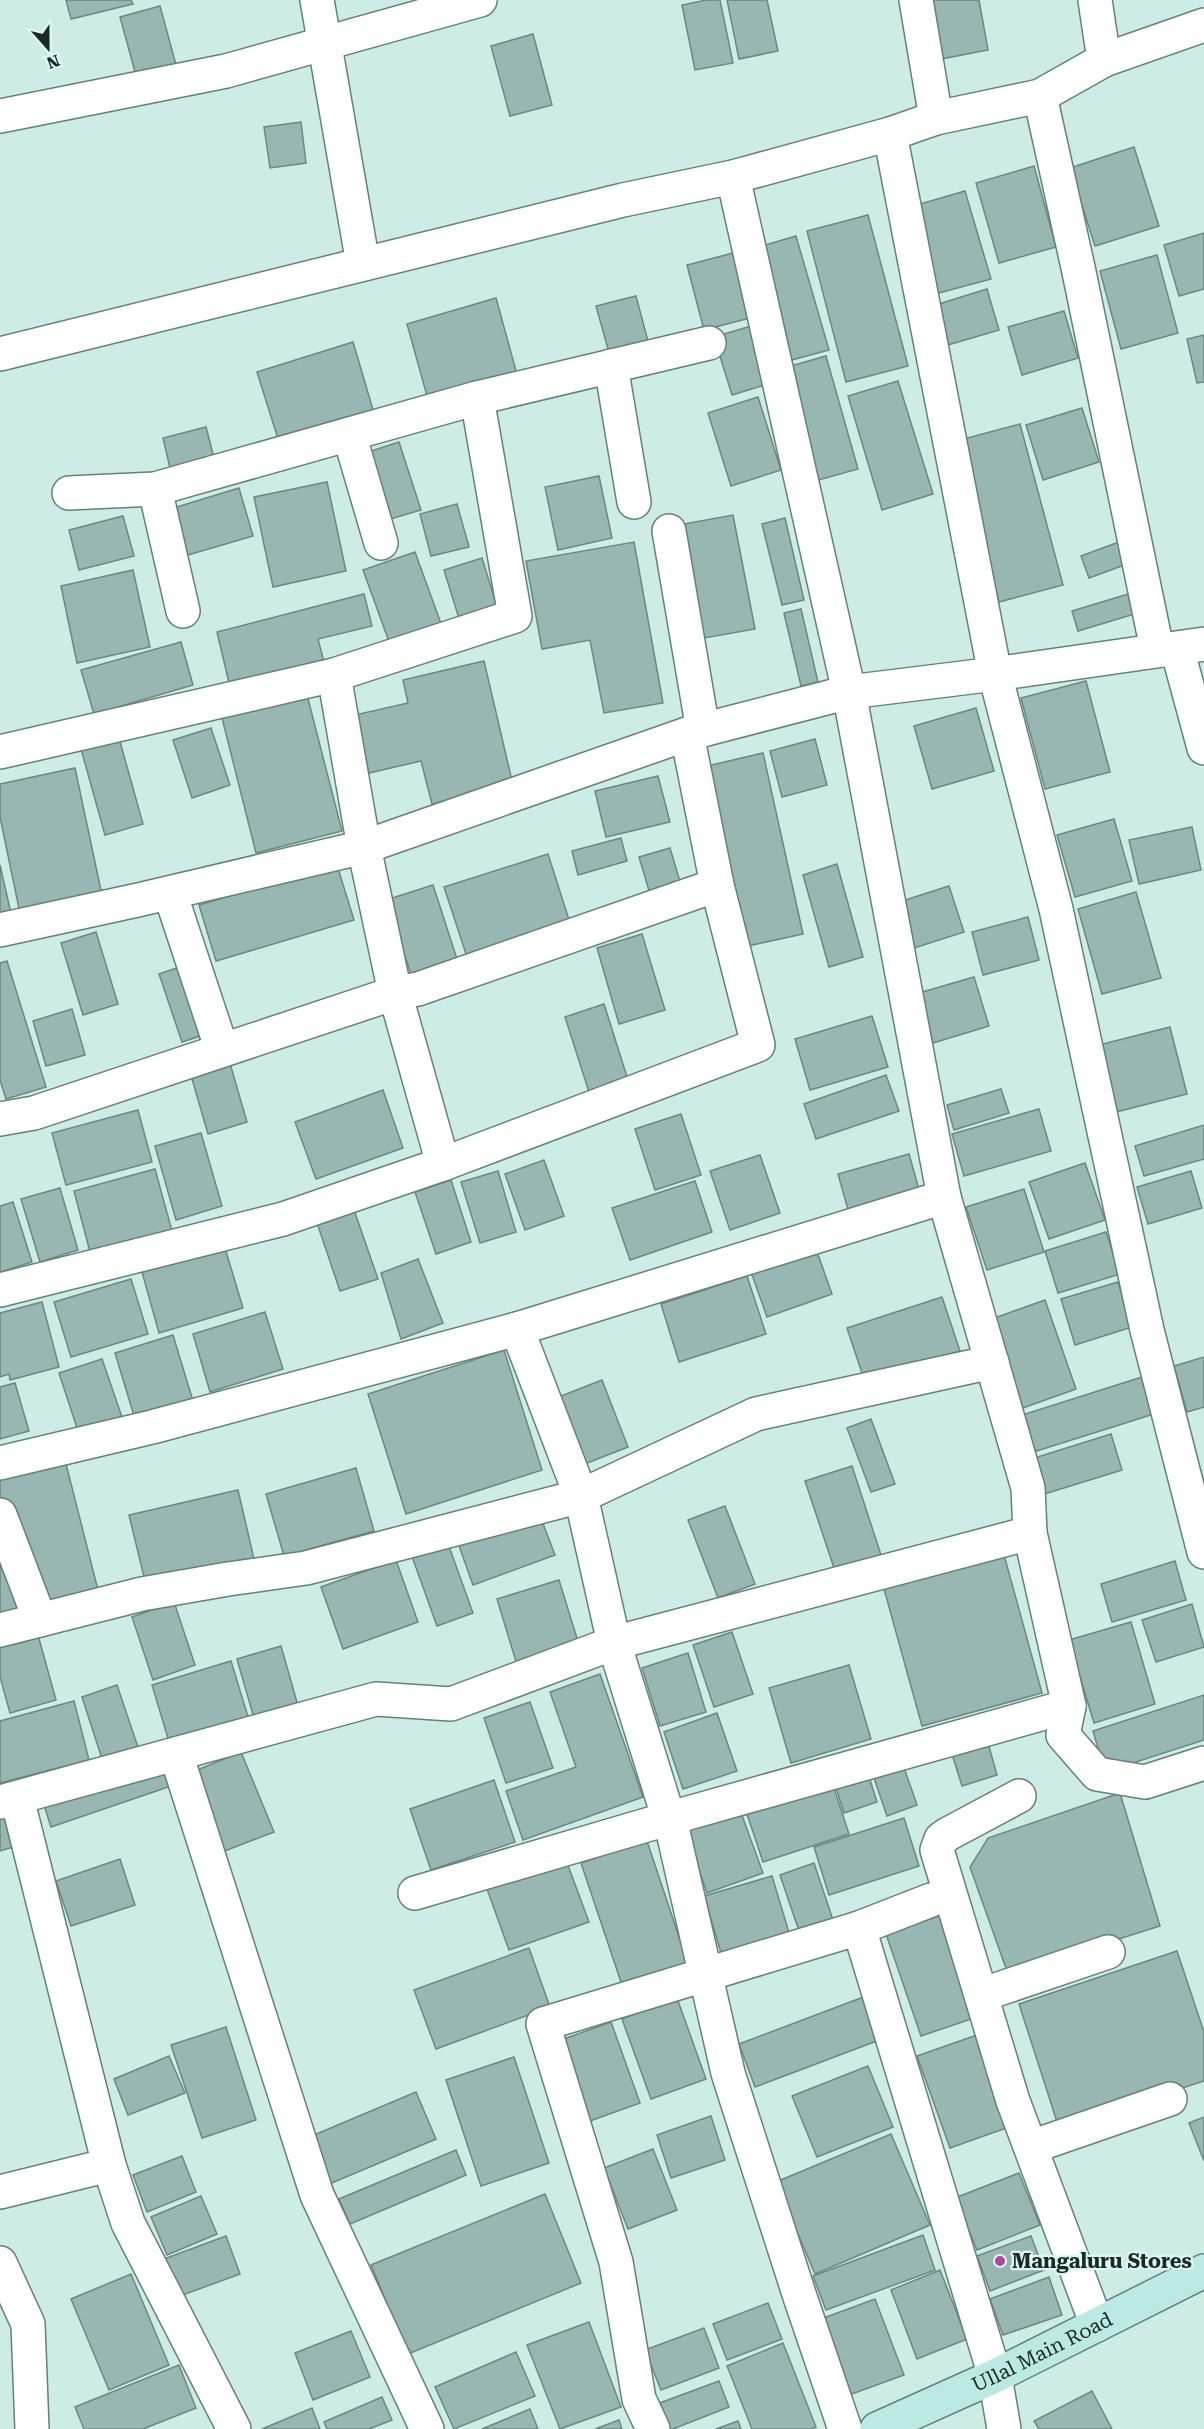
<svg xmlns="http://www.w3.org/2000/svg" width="1204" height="2429" font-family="'Roboto Serif',serif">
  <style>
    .building { fill: #99b7b2; stroke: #6c8884; stroke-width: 1.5 }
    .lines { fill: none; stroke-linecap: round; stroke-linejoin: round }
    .street-casing { stroke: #64817c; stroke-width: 36 }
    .secondary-casing { stroke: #64817c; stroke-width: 36 }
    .street { stroke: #fff; stroke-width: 33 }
    .secondary { stroke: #bbeae5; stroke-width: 33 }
    .poi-dot { fill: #b344a2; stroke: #daf9f4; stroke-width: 2 }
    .labels { text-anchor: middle; stroke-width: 4.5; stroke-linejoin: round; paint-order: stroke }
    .poi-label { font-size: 20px; font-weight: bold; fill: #1d2826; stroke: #daf9f4; text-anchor: start }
    .street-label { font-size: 20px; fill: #1d2826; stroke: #daf9f4 }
  </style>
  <rect width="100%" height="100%" fill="#cdece6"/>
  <!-- building -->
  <g class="building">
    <polygon points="66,0 131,0 133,4 71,19"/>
    <polygon points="706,0 720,0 733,63 695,70 682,5"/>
    <polygon points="727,0 767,0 778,51 739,59"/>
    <polygon points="924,0 979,0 988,50 936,60"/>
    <polygon points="160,6 178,72 138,83 120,17"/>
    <polygon points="533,34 552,105 510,116 491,46"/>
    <polygon points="301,122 306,163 270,168 264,127"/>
    <polygon points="1134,147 1159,226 1095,246 1070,168"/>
    <polygon points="1034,166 1056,247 999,263 976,183"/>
    <polygon points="965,191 991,279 935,294 910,207"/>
    <polygon points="868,215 908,366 846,382 807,231"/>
    <polygon points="1204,233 1204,289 1179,296 1164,245"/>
    <polygon points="796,236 829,350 788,361 755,248"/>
    <polygon points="733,253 750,318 704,330 687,265"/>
    <polygon points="1157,255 1178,333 1121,349 1100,271"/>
    <polygon points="987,289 999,330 941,347 929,307"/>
    <polygon points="636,296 649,345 610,356 596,306"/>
    <polygon points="496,298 518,378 429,403 407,324"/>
    <polygon points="1064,311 1078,358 1022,375 1008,327"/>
    <polygon points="758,324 775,382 732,395 714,337"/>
    <polygon points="1204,335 1204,382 1197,383 1187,339"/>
    <polygon points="353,342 374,413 279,442 257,372"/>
    <polygon points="826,356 858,469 811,482 780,369"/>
    <polygon points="898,381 933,494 882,510 848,396"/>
    <polygon points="758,397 781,470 731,486 708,413"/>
    <polygon points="1082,408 1099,462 1043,480 1026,425"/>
    <polygon points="1020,424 1063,585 999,602 956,441"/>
    <polygon points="206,427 214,458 170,468 163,438"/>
    <polygon points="399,442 421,510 380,522 359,455"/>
    <polygon points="599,476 612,538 558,550 545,487"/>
    <polygon points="327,482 346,571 273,587 254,497"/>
    <polygon points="239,488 253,536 181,557 167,510"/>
    <polygon points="457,504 469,547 431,556 420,514"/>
    <polygon points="733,515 755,629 699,639 678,525"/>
    <polygon points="123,516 134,556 79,570 69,530"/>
    <polygon points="785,518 804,600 782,605 762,524"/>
    <polygon points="634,542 663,703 604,713 590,640 542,649 526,561"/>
    <polygon points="1119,542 1127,564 1089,578 1081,556"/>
    <polygon points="415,552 443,629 391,647 363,570"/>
    <polygon points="482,558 499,613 461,625 444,570"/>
    <polygon points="133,570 150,647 77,663 61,586"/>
    <polygon points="1135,592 1141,612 1078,631 1072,611"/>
    <polygon points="364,594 372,626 318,639 324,662 230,687 217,632"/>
    <polygon points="801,609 818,682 801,686 784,613"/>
    <polygon points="181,642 193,685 94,714 81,670"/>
    <polygon points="484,661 513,785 432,804 421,761 369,773 355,715 408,703 403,680"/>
    <polygon points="1086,681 1110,772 1045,789 1021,698"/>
    <polygon points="306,691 342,831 256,853 221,714"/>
    <polygon points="976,708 994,771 932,789 914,726"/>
    <polygon points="211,728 230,785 192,798 173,740"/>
    <polygon points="119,738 143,824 105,835 81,749"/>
    <polygon points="815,739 827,785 782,797 770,751"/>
    <polygon points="763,753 803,934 743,947 703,767"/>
    <polygon points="75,768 103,900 21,918 0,817 0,784"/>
    <polygon points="658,776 670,822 606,837 595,791"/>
    <polygon points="1114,819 1132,881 1075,897 1057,835"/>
    <polygon points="1192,827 1201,870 1139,884 1129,840"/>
    <polygon points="621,838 627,861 578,875 572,851"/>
    <polygon points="670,848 681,885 650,894 639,857"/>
    <polygon points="548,854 571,926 468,960 444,887"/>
    <polygon points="837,864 863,957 829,967 803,875"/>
    <polygon points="0,865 12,918 0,921"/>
    <polygon points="337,865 354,920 216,961 199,905"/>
    <polygon points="433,885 457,959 411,974 386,900"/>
    <polygon points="949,886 964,932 911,949 896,903"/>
    <polygon points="1136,892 1161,978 1102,994 1078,909"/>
    <polygon points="1028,917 1039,960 983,975 972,932"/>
    <polygon points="96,932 118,1004 83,1015 61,943"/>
    <polygon points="642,934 665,1010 619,1024 597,948"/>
    <polygon points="206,958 228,1027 182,1042 159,974"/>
    <polygon points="7,961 46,1087 6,1099 0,1080 0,963"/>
    <polygon points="974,977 989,1026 933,1043 919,993"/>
    <polygon points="604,1004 628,1080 589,1092 565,1017"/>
    <polygon points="72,1009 85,1055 46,1066 33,1021"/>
    <polygon points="872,1016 888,1067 810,1090 795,1039"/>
    <polygon points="1170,1027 1187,1094 1112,1113 1095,1046"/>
    <polygon points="229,1060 247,1122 208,1134 190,1072"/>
    <polygon points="886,1075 899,1111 816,1139 804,1104"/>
    <polygon points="1001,1089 1009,1113 954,1130 947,1105"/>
    <polygon points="383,1090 403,1148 316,1179 295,1122"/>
    <polygon points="1039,1109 1051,1151 964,1176 952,1134"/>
    <polygon points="138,1110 152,1162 66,1185 52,1133"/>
    <polygon points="681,1114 701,1175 655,1190 635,1129"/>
    <polygon points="1204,1125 1204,1159 1144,1176 1135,1146"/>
    <polygon points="201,1133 222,1206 176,1220 155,1146"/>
    <polygon points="909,1154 920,1193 849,1213 838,1174"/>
    <polygon points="760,1155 780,1213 730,1230 710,1171"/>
    <polygon points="544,1160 564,1216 525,1230 505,1174"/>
    <polygon points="1085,1163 1105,1220 1049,1239 1029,1182"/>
    <polygon points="155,1169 172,1231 90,1252 74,1191"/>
    <polygon points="498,1171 516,1232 480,1243 461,1182"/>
    <polygon points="1191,1171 1202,1208 1148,1224 1137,1187"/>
    <polygon points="451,1180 471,1242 436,1254 415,1192"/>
    <polygon points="695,1181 712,1232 630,1260 612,1208"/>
    <polygon points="60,1188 78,1250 40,1262 21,1199"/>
    <polygon points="1024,1189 1044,1252 987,1270 966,1207"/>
    <polygon points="13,1202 32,1262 0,1272 0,1206"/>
    <polygon points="353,1207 378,1279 340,1291 316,1220"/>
    <polygon points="1106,1232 1120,1274 1058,1293 1045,1251"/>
    <polygon points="225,1248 243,1308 159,1333 142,1272"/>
    <polygon points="816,1249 832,1294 767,1317 751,1272"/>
    <polygon points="418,1259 443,1323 401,1339 381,1273"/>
    <polygon points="747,1276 766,1334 679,1362 661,1304"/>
    <polygon points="131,1279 148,1334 71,1357 54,1302"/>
    <polygon points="1118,1282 1132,1327 1075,1345 1061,1299"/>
    <polygon points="942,1297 960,1351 865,1382 847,1328"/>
    <polygon points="1045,1300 1076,1389 1020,1409 989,1320"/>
    <polygon points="42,1302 59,1367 10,1380 9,1374 0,1377 0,1313"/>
    <polygon points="265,1312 283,1369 210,1392 193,1334"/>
    <polygon points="173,1335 193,1401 135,1419 115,1353"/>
    <polygon points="504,1350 542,1470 406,1514 368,1394"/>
    <polygon points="1204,1357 1204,1407 1187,1412 1174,1366"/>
    <polygon points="102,1359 123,1420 79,1434 59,1373"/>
    <polygon points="1142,1377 1154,1414 1027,1454 1016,1417"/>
    <polygon points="602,1380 628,1447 577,1467 551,1400"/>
    <polygon points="15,1383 29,1431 0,1439 0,1387"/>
    <polygon points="871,1419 895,1484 871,1492 847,1428"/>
    <polygon points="1111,1434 1122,1470 1038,1496 1028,1460"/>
    <polygon points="65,1460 98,1590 0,1615 0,1477"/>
    <polygon points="852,1466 881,1555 835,1571 805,1481"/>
    <polygon points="356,1468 374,1531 284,1556 266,1494"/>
    <polygon points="238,1490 254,1559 146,1585 129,1515"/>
    <polygon points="725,1506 755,1584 718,1598 688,1520"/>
    <polygon points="539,1513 555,1555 473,1585 458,1543"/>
    <polygon points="446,1538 473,1613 437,1626 410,1551"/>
    <polygon points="1001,1544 1042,1693 922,1726 881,1578"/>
    <polygon points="396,1560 418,1622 343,1649 321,1587"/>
    <polygon points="1175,1561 1186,1600 1112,1622 1101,1584"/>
    <polygon points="559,1580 580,1648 518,1668 497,1599"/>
    <polygon points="174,1602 195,1665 153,1680 132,1617"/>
    <polygon points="1192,1604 1204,1647 1156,1662 1142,1620"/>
    <polygon points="1131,1622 1155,1704 1094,1723 1069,1640"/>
    <polygon points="732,1632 753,1694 714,1707 693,1645"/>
    <polygon points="38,1635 56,1700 10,1713 0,1677 0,1645"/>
    <polygon points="281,1646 300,1713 256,1725 237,1659"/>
    <polygon points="688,1653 706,1712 660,1726 642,1668"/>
    <polygon points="231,1661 249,1720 170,1745 152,1685"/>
    <polygon points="849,1665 871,1739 791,1763 769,1688"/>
    <polygon points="600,1674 643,1797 523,1840 506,1791 576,1767 550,1692"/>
    <polygon points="117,1685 140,1753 104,1765 82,1697"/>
    <polygon points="1204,1695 1204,1740 1105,1772 1093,1731"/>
    <polygon points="74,1701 89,1760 0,1783 0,1721"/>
    <polygon points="530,1702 553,1768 506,1783 484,1718"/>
    <polygon points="717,1713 737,1771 683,1789 664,1732"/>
    <polygon points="988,1743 997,1775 962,1786 952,1754"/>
    <polygon points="241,1752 274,1832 222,1852 190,1773"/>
    <polygon points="166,1760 174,1785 51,1827 43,1802"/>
    <polygon points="902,1762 917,1805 887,1816 872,1772"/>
    <polygon points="867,1770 877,1802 844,1813 834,1781"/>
    <polygon points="831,1779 849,1834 763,1862 745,1808"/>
    <polygon points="494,1780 515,1842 431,1870 410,1809"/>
    <polygon points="1120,1793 1160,1926 1008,1974 970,1867 988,1838"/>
    <polygon points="0,1806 3,1806 13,1847 0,1851"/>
    <polygon points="740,1810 763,1873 707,1893 685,1830"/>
    <polygon points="904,1818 919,1866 829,1895 814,1847"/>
    <polygon points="647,1841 689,1967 623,1988 581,1863"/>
    <polygon points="120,1859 135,1905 71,1926 56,1881"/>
    <polygon points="566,1860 589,1922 509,1950 487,1889"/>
    <polygon points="814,1863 834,1923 800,1934 780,1875"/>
    <polygon points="772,1876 790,1936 722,1956 704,1896"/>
    <polygon points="945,1914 980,2016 921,2036 886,1934"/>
    <polygon points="529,1948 550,2007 436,2049 414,1990"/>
    <polygon points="1177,1951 1204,2032 1204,2081 1059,2128 1019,2004"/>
    <polygon points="866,1996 882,2039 755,2087 739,2044"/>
    <polygon points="677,1998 706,2079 651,2099 622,2019"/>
    <polygon points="611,2022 640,2103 590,2121 561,2040"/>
    <polygon points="226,2027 256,2120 202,2138 171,2045"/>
    <polygon points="977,2035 1009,2127 950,2148 917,2056"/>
    <polygon points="169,2056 185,2093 128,2115 114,2079"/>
    <polygon points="514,2057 549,2163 481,2186 446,2080"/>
    <polygon points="868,2066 893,2127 817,2157 792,2096"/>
    <polygon points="416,2092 436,2139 327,2185 307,2138"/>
    <polygon points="711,2116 725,2160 671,2178 657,2135"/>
    <polygon points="1204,2117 1204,2161 1189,2123"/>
    <polygon points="891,2134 930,2225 815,2274 776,2182"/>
    <polygon points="653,2149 677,2210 628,2229 604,2168"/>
    <polygon points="456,2150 466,2175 350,2224 339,2199"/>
    <polygon points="182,2156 196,2192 147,2212 133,2175"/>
    <polygon points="1019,2173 1040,2225 977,2250 955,2198"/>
    <polygon points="545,2194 581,2283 408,2354 371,2265"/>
    <polygon points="201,2196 217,2234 167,2255 151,2217"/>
    <polygon points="923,2235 935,2270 826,2310 813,2276"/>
    <polygon points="226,2236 240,2274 177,2297 164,2259"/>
    <polygon points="1031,2236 1044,2270 990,2291 977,2256"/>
    <polygon points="940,2270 967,2339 917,2359 891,2290"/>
    <polygon points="131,2274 169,2365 109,2390 71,2299"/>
    <polygon points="1049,2277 1062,2315 1003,2335 990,2299"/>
    <polygon points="875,2299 904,2375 849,2395 821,2319"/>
    <polygon points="768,2303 782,2339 727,2360 713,2324"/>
    <polygon points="589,2322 621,2407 560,2429 527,2345"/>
    <polygon points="704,2328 719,2368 661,2390 645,2350"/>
    <polygon points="351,2331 370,2377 313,2400 295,2353"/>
    <polygon points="783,2343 816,2427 811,2429 752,2429 727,2366"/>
    <polygon points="516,2352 535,2396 454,2429 435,2387"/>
    <polygon points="179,2365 196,2408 143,2429 84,2429 75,2407"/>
    <polygon points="719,2381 729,2407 673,2429 666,2429 657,2404"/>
    <polygon points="1092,2391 1112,2429 1039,2429 1034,2421"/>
    <polygon points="382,2397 392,2420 369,2429 327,2429 324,2422"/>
    <polygon points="312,2408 320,2429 262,2429"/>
    <polygon points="530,2409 538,2429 482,2429"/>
    <polygon points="619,2420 622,2429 595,2429"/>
    <polygon points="738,2421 741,2429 716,2429"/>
  </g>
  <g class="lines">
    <!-- street casing -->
    <g class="street-casing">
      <g id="street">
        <polyline points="317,0 363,264"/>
        <polyline points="916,0 936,118"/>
        <polyline points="1095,0 1104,60"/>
        <polyline points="1040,96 1079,272 1157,649 1178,652 1204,748"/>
        <polyline points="0,116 226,71 480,0"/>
        <polyline points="890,134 995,674 1056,909 1147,1330 1204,1552"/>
        <polyline points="733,177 849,692 944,1197"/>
        <polyline points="0,354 623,200 733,177 890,134 936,118 1040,96 1104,60 1204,25"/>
        <polyline points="611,366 634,502"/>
        <polyline points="349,434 381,543"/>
        <polyline points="155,489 183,611"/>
        <polyline points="69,493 155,489 477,398 709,343"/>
        <polyline points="669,531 703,730"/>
        <polyline points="334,675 364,847 395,993 443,1164"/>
        <polyline points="0,752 334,675 515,616 477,398"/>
        <polyline points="170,893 222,1050"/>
        <polyline points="0,930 138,900 364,847 687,734 849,692 995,674 1204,644"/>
        <polyline points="0,1119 34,1113 395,993 418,989 717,885"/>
        <polyline points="0,1290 283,1219 443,1164 758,1045 717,885 687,734"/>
        <polyline points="517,1329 581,1496 614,1643 673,1832 728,2073 800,2297 845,2429"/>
        <polyline points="0,1463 152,1427 517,1329 944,1197 1028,1488 1030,1533 1069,1706 667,1819 415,1893"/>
        <polyline points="0,1515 40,1620"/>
        <polyline points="0,1630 142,1594 228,1579 306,1568 581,1496 756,1414 992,1362"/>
        <polyline points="1069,1706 1063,1735 1097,1774 1145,1782 1204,1763"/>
        <polyline points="176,1754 317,2195 427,2429"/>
        <polyline points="1019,1796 948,1834 941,1839 937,1850 1013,2101 1097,2325"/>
        <polyline points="17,1798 109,2165 128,2223 234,2429"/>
        <polyline points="0,1802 376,1699 451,1704 614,1643 1030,1533"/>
        <polyline points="859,1928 931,1900"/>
        <polyline points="981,1995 1108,1952"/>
        <polyline points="1031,2147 1170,2099"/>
        <polyline points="0,2192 109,2165"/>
        <polyline points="0,2263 28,2324 32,2429"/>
        <polyline points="653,2429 639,2399 616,2262 543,2024 859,1928 995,2376 1004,2429"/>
      </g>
    </g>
    <!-- secondary casing -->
    <g class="secondary-casing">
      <g id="secondary">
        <path id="s1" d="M877,2429L995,2376L1204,2271"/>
      </g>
    </g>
    <!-- street -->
    <use href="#street" class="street"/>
    <!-- secondary -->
    <use href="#secondary" class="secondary"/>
  </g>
  <!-- markers -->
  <circle class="poi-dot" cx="1000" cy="2261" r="6"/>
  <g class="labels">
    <!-- poi labels -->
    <g class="poi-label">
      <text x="1012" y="2268">Mangaluru Stores</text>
    </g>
    <!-- street labels -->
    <g class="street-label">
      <text dy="7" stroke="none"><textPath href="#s1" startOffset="182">Ullal Main Road</textPath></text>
    </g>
  </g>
  <!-- north arrow -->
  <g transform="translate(48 48) rotate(159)" stroke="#daf9f4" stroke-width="4.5" paint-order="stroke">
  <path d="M0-4.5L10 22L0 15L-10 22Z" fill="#1d2826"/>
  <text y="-9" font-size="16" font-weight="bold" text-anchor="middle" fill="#1d2826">N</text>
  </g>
</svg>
